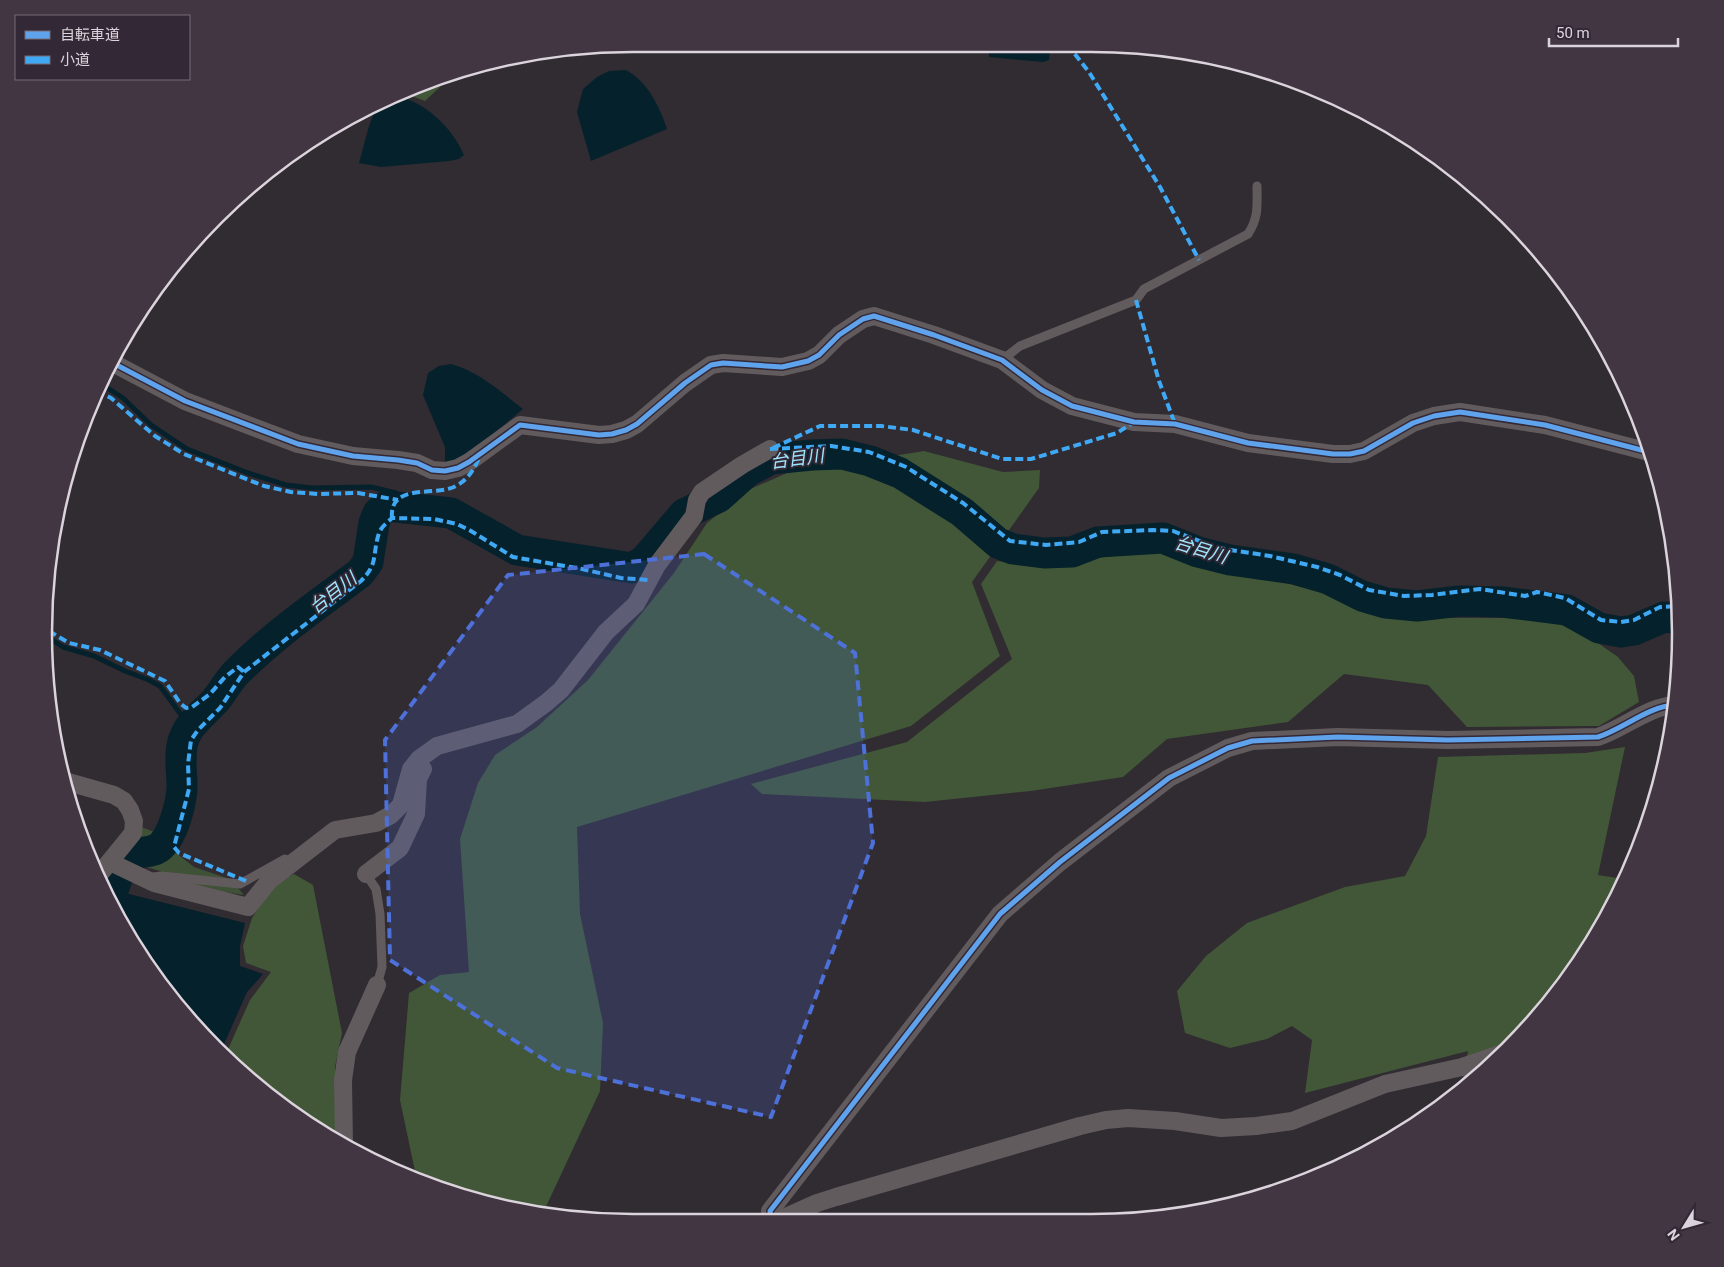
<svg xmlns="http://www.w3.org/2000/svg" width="1724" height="1267" font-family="Roboto,'Noto Sans JP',sans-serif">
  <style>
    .green { fill: #3f5136 }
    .forest { fill: #415737 }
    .water { fill: #05212b }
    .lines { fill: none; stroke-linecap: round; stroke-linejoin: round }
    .stream { stroke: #05212b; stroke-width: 5 }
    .river { stroke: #05212b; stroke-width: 31 }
    .service { stroke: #625b5d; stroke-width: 9 }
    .minor { stroke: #625b5d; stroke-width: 18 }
    .quiet { stroke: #3fa9f5; stroke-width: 4; stroke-dasharray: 8 4; stroke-linecap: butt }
    .cycleway-casing { stroke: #332835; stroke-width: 8 }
    .cycleway { stroke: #60a3ed; stroke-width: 5 }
    .marked { fill: #4d70d9; fill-opacity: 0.2; stroke: #4d70d9; stroke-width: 4; stroke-dasharray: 10 6; stroke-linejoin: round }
    .labels { text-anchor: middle; stroke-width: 4; stroke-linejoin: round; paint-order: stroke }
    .water-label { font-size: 18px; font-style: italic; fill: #9de5fd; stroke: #332835 }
    .rim { fill: none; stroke: #dcd4dd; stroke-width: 2.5 }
  </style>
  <rect width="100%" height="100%" fill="#312b32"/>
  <!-- green -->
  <polygon class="green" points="141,827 160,834 171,840 167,846 194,867 230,879 244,895 198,888 160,871 129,862 122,857"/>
  <!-- forest -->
  <g class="forest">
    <polygon points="456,72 425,101 401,92 408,89"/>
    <polygon points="924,451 1003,472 1040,470 1039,488 972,582 1000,656 911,726 577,827 580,914 603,1023 600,1091 543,1213 481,1203 416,1176 400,1100 409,993 440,975 469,972 460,839 478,783 495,755 537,727 588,680 674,573 707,523 748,490 787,473"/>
    <polygon points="1153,551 1314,590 1392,618 1532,618 1578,629 1618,657 1634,676 1639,702 1599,726 1467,727 1428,685 1344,674 1288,722 1167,739 1123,777 1031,791 925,802 762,794 751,784 907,742 1012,659 981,584 997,561 1045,567 1082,560"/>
    <polygon points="1625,747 1598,875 1624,879 1601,928 1534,1022 1450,1101 1424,1116 1462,1082 1468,1051 1305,1093 1312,1040 1292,1026 1267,1039 1230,1048 1185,1033 1177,991 1206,956 1247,923 1345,887 1405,876 1426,836 1438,757 1585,753"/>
    <polygon points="294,874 313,885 342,1033 335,1067 335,1141 245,1077 225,1056 250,1000 271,972 246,963 243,946 252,918 273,885"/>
  </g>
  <!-- water -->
  <g class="water">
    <polygon points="1002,45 1044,45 1050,48 1049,60 1043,62 989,57 989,49"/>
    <path d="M626,70C648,82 659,106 667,129L591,161L577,112L583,89L597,77L609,71Z"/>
    <path d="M395,95C426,103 451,126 464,155L459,159L449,161L381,167L359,163L369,126L377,105Z"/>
    <path d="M451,364C478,371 501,392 523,409L464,458L445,464V447L423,395L428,373L439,366Z"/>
    <polygon points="105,888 245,923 240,946 240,966 263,974 247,992 221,1051 166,993"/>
  </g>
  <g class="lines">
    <!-- stream -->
    <g class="stream">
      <polyline points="100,383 123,398 151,425 187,449 248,473 286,485 312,488 371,487 396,493 404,501 407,509"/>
      <polyline points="49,638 63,647 94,656 125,671 149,680 160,686 190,727"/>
    </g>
    <!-- river -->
    <g class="river">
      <path d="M126,858C138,849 151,855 161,846C173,835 182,802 182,786C182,770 178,751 185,736C190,723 205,712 214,702C222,693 227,683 235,674C272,636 317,605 360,573L368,562L374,523L378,513L387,506L451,513L517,550L632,568L644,561L684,514L719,497L748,471L771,459L812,455L842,454L870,461L900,473L962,512L998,543L1013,549L1044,553L1072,552L1098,542L1163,538L1198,552L1230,560L1294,569L1328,579L1362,596L1386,603L1417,606L1460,601L1502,602L1567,610L1599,628L1621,632L1634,630L1664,617L1678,618"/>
      <polyline points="112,893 117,879"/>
    </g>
    <!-- service -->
    <g class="service">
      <path d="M1002,360L1020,346L1136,300L1144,289L1248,234C1259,217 1257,206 1257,186"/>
      <polyline points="366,874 376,889 380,914 382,967 377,985"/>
      <polyline points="153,877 161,876 240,884 285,859"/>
    </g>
    <!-- minor -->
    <g class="minor">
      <polyline points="111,362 185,401 298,444 353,456 398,460 417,463 432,470 445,471 458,468 469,462 520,425 599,435 612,434 626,430 637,424 685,383 711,365 723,363 782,367 808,361 819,355 839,335 863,319 874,316 934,335 1002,360 1042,390 1072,406 1134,422 1175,424 1248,443 1333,454 1350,454 1364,451 1413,423 1434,416 1460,412 1545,425 1649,452"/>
      <polyline points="68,782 114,795 124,801 130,810 134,821 133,833 98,876"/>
      <polyline points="110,862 154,883 248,907 269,881 335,830 376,823 391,815 401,805 411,769 419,759 437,746 517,724 546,703 561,690 606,632 636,604 657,565 694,516 697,500 702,492 742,465 770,449"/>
      <polyline points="366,874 400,848 416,814 418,779 423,769"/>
      <polyline points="344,1146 343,1080 347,1052 377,985"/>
      <path d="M771,1221L770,1211L1000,914L1060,862L1169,778L1228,748L1252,741L1338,737L1448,740L1598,737C1623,729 1649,706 1675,705"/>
      <polyline points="777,1221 817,1203 836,1197 1080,1126 1106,1120 1128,1118 1175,1121 1221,1128 1256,1126 1292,1121 1385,1084 1462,1067 1500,1054"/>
    </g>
    <!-- quiet -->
    <g class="quiet">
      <polyline points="1054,45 1070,48 1089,72 1160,187 1199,260"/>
      <polyline points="1136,300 1159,381 1175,424"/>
      <polyline points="97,391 111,398 155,436 184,454 264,486 291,492 318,494 358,493 398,500"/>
      <polyline points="773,448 820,426 881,426 913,430 1002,459 1031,459 1117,433 1134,422"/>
      <polyline points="770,449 831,446 869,452 906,467 963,503 1010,541 1046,545 1079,542 1102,532 1153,530 1173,531 1218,548 1270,556 1317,567 1340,575 1369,590 1404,596 1432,595 1480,589 1525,596 1537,592 1565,598 1601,620 1621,622 1634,620 1660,607 1679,606"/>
      <path d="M392,518C389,482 436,497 456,486C469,479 474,469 480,456"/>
      <polyline points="49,631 69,643 100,650 165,681 180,703 186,708 192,707 210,694 225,677 238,667 244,672"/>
      <path d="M246,881L179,853L174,847L189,789L188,764L191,740L198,730L220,708L244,672L361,581C379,563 372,554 379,533C381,527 388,522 392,518L434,519L457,524L471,531L513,557L582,569L621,578L649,580"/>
    </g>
    <!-- cycleway casing -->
    <g class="cycleway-casing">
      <g id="cycleway">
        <polyline points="111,362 185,401 298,444 353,456 398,460 417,463 432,470 445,471 458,468 469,462 520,425 599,435 612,434 626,430 637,424 685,383 711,365 723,363 782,367 808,361 819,355 839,335 863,319 874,316 934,335 1002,360 1042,390 1072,406 1134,422 1175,424 1248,443 1333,454 1350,454 1364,451 1413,423 1434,416 1460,412 1545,425 1649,452"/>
        <path d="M771,1221L770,1211L1000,914L1060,862L1169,778L1228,748L1252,741L1338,737L1448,740L1598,737C1623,729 1649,706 1675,705"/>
      </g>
    </g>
    <!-- cycleway -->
    <use href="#cycleway" class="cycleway"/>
  </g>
  <!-- marked area -->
  <path class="marked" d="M704,554L855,653L873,843L771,1117L557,1068L390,960L385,740L508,575Z"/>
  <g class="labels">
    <!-- water labels -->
    <g class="water-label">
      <text transform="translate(797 459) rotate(-7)" y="6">台目川</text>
      <text transform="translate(1201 550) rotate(17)" y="6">台目川</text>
      <text transform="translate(333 593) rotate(-38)" y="6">台目川</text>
    </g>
  </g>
  <!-- crop -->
  <path d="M0 0H1724V1267H0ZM633 52H1091A581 581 0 0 1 1672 633V633A581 581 0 0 1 1091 1214H633A581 581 0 0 1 52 633V633A581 581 0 0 1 633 52Z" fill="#413642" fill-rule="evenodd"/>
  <path class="rim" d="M633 52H1091A581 581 0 0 1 1672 633V633A581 581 0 0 1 1091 1214H633A581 581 0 0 1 52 633V633A581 581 0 0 1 633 52Z"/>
  <!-- legend -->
  <rect x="15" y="15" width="175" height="65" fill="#332835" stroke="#776d78"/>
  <rect x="25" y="31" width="25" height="8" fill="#60a3ed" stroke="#776d78"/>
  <text x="60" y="40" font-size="15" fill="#dcd4dd">自転車道</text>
  <rect x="25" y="56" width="25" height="8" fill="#3fa9f5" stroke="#776d78"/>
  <text x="60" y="65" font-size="15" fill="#dcd4dd">小道</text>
  <!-- north arrow -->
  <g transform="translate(1684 1227) rotate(233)" stroke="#332835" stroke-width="4" paint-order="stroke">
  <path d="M0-4L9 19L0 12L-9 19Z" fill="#dcd4dd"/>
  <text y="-8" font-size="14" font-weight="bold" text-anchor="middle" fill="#dcd4dd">N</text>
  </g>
  <!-- scale -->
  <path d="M1549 38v8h129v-8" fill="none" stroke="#dcd4dd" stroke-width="2.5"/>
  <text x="1556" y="38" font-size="15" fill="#dcd4dd" stroke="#332835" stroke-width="4" paint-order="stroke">50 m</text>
</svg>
